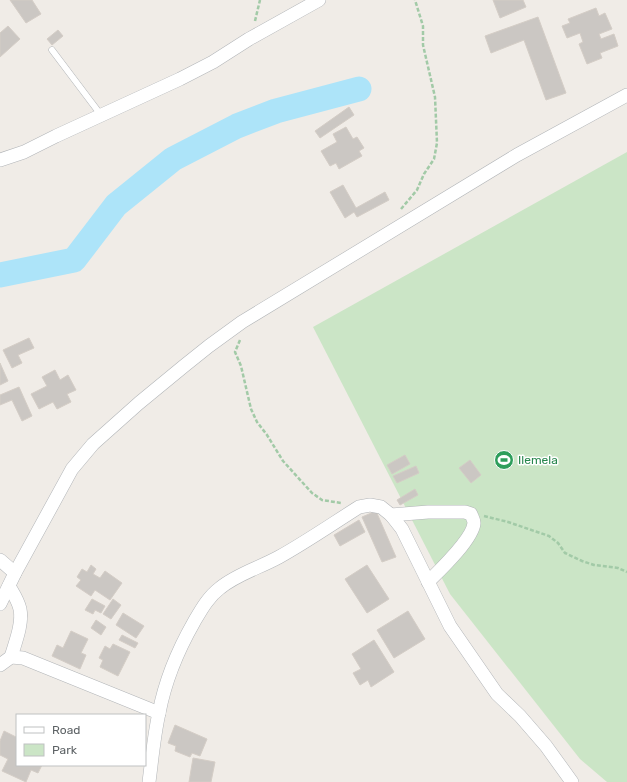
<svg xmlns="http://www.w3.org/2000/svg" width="627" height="782" font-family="Rubik,sans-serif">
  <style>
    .green { fill: #cbe5c6 }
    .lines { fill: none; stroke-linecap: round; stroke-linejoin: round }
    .river { stroke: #ade4f9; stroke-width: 25 }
    .building { fill: #cbc7c3; stroke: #d4cdc6 }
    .service-casing { stroke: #b2b5b8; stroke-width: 7 }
    .minor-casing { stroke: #b2b5b8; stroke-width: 14 }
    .path { stroke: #a2caa7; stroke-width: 2.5; stroke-dasharray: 4 2; stroke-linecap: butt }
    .service { stroke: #fff; stroke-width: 6 }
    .minor { stroke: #fff; stroke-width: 13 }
    .labels { text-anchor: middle; stroke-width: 3; stroke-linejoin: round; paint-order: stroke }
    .leisure-label { font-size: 12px; fill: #27864d; stroke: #fff; text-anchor: start }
  </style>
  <rect width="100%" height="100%" fill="#f0ece7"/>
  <!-- green -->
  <polygon class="green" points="627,152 627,782 607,782 580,759 450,594 313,327"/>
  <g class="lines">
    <!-- river -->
    <polyline class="river" points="0,275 74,260 116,205 173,159 237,126 276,111 359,89"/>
  </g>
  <!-- building -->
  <g class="building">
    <polygon points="10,0 32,0 41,14 26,23"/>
    <polygon points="493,0 523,0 526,7 500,18"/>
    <polygon points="596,8 599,16 605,13 612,29 599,34 601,39 614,34 618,46 600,53 602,58 587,64 579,44 583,42 580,33 567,38 562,26 570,23 568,19"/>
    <polygon points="538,17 566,93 546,100 524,40 491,53 485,36"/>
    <polygon points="8,26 20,39 0,57 0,33"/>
    <polygon points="58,30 63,36 52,45 47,39"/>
    <polygon points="349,107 354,115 320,138 315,131"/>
    <polygon points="346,127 353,139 357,137 364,148 359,151 362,156 339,169 336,163 330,166 321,151 337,142 333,134"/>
    <polygon points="343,185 356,208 385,192 389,200 357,217 354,212 345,218 330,192"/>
    <polygon points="29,338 34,348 18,355 22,363 12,368 3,350"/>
    <polygon points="0,363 8,381 0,385"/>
    <polygon points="55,370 60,380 68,375 76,390 67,394 71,402 57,409 53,402 39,409 31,394 47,386 42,377"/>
    <polygon points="19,387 32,416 22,421 12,400 0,405 0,395"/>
    <polygon points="405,455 410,464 392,474 387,465"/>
    <polygon points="470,460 481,475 471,483 459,468"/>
    <polygon points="416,466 419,473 397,483 393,476"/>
    <polygon points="415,489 418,495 400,505 397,500"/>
    <polygon points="376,511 396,557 382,562 362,517"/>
    <polygon points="359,520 365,532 340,546 334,535"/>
    <polygon points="91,565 96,569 93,574 100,578 105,571 122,583 110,600 95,590 91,596 76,586 81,580 77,577 82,569 87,572"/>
    <polygon points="367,565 389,599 367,613 345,579"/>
    <polygon points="92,599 105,606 101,613 95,610 93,614 85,610"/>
    <polygon points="113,599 121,605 111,619 103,614"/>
    <polygon points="408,611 425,639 394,658 377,630"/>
    <polygon points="123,613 144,626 136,638 116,625"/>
    <polygon points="96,620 106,627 101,635 91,628"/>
    <polygon points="71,631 88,639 81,653 86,655 80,669 52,656 57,645 63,648"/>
    <polygon points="122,635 138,643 135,648 119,640"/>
    <polygon points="374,640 394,672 371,687 368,680 360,685 353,673 361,669 352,654"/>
    <polygon points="113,644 130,652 118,676 100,667 103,660 99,658 105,646 110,649"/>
    <polygon points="175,725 207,739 200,756 192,753 190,757 175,751 176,746 168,743"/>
    <polygon points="4,731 16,737 17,735 17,765 42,765 38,773 31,770 26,782 2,771 8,759 0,755 0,741"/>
    <polygon points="193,758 215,762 211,782 189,782"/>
  </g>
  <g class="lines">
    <!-- service casing -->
    <g class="service-casing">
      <polyline id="service" points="52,50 101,115"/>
    </g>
    <!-- minor casing -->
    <g class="minor-casing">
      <g id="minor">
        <polyline points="0,160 24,152 56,136 180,79 213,62 249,39 319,0"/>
        <path d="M391,515L428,512H465L471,514C472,517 474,520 474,523C473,539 439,571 428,582"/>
        <polyline points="0,560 15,573"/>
        <path d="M9,586C13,593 18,600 20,609C23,624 15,643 11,657"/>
        <polyline points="0,604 15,573 72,469 93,444 139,403 184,366 209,346 242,322 517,155 627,95"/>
        <polyline points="0,665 11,657 23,658 159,713"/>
        <path d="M149,782C152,759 154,735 159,713C165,681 178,650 194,622C201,610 208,597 220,588C237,574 259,568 279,557C306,542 332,524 359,507L370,505L381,507L391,515L402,529L450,626L497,694L520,716L546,746L572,782"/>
      </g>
    </g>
    <!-- path -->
    <g class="path">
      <polyline points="255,21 260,0"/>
      <polyline points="401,209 417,190 424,174 434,159 437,143 435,97 423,45 423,26 415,0"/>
      <polyline points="240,340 235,352 241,366 251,409 257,422 267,435 283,461 312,493 322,500 341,503"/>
      <polyline points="484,516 508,522 549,536 558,543 565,553 582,561 594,565 618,568 627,572"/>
    </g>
    <!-- service -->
    <use href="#service" class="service"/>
    <!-- minor -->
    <use href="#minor" class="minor"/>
  </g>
  <!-- icons -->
  <defs>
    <g id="stadium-disc" transform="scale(1)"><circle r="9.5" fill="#2e9e5b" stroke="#fff"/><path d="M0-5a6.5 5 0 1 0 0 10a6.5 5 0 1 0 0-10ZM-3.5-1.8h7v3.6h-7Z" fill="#fff"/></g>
  </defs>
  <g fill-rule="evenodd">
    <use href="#stadium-disc" x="504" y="460"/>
  </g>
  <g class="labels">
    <!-- leisure labels -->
    <g class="leisure-label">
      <text x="518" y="464">Ilemela</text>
    </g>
  </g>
  <!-- legend -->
  <rect x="16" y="714" width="130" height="52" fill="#ffffff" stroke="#bfc1c2"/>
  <rect x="24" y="727" width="20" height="6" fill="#ffffff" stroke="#bfc1c2"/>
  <text x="52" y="734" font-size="12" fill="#5e6366">Road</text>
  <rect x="24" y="744" width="20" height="12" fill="#cbe5c6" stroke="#bfc1c2"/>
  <text x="52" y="754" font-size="12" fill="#5e6366">Park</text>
</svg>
